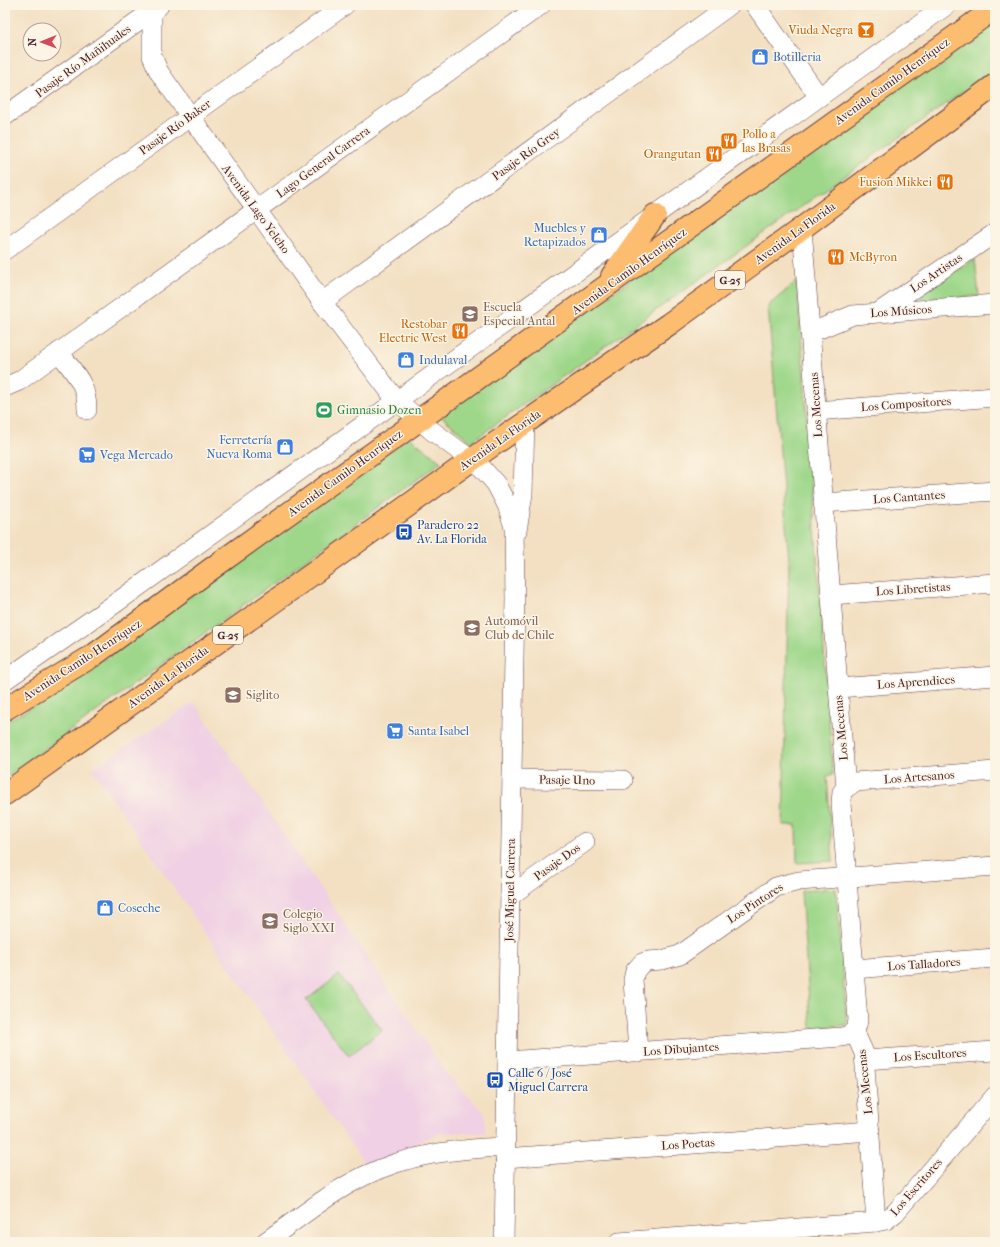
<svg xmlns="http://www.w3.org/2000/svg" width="1000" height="1247" font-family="'IM FELL French Canon',serif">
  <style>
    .built { fill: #f0d0e4 }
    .green { fill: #9ed78a; stroke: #747b5a }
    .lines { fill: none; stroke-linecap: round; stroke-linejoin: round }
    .minor-casing { stroke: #633c42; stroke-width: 20 }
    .major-casing { stroke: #633c42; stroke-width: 24 }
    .minor { stroke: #fff; stroke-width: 19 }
    .major { stroke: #fcbd6f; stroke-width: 22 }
    .labels { text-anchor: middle; stroke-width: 3; stroke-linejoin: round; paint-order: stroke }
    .shield { fill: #fcf5e5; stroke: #7f5f63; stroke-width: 1 }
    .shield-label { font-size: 11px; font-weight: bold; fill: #4a1f2b }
    .food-label { font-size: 12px; fill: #c56008; stroke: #fcf5e5; text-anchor: end }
    .shop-label { font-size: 12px; fill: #366cbe; stroke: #fcf5e5; text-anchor: start }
    .street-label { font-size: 12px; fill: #4a1f2b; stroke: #fcf5e5 }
    .education-label { font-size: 12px; fill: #785e54; stroke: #fcf5e5; text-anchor: start }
    .leisure-label { font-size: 12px; fill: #27864d; stroke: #fcf5e5; text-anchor: start }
    .transit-label { font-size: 12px; fill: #164399; stroke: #fcf5e5; text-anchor: start }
  </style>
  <rect width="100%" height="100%" fill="#fcf5e5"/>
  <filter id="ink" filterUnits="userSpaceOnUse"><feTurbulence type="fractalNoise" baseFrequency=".025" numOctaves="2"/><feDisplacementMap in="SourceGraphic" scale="8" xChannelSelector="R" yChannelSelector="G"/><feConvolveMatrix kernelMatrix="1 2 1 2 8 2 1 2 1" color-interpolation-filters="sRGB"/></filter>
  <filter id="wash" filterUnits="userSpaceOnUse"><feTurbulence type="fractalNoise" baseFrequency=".012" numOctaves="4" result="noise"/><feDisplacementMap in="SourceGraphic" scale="16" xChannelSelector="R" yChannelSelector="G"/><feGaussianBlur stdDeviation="0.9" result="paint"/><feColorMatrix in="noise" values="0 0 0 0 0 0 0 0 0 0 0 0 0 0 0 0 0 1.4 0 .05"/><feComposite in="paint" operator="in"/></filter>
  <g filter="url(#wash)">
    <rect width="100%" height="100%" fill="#f3e0c2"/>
    <!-- built -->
    <polygon class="built" points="194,702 446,1073 485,1113 485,1133 439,1133 367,1167 92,769"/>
    <!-- green -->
    <g class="green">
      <polygon points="995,18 995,69 471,442 441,416"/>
      <polygon points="975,259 979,296 907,301"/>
      <polygon points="797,281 833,774 827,776 833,861 797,863 796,825 783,825 789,561 768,306"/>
      <polygon points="409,437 441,462 5,778 5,722 57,694"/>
      <polygon points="836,888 847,1025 811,1028 801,891"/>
      <polygon points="339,975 382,1030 349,1056 306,1000"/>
    </g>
  </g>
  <g filter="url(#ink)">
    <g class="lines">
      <!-- minor casing -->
      <g class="minor-casing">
        <g id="minor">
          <polyline points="152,5 152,56 159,72 322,302 396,400 431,430 481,467 496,484 507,505 514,527 515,599 504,1242"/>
          <polyline points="755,5 819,97"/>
          <polyline points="5,116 159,6"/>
          <polyline points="5,250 345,5"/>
          <polyline points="322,302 730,5"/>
          <polyline points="879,312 995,233"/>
          <polyline points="810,333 853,315 995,304"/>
          <path d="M59,352C74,373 87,383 87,410"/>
          <polyline points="5,387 19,381 541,5"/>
          <polyline points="816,411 995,397"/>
          <polyline points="823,503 995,491"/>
          <polyline points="517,531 523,494 525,422"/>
          <polyline points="831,595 995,583"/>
          <polyline points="5,680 113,605 947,5"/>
          <polyline points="838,688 995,676"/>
          <polyline points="512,779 623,780"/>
          <polyline points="846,788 855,782 995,771"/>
          <polyline points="510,896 585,842"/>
          <polyline points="854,969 995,958"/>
          <polyline points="854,1031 864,1053 876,1222"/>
          <polyline points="638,1052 633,980 635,971 642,963 648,961 662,960 680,955 776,887 799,881 995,866"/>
          <polyline points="865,1060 995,1051"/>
          <path d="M507,1061L842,1037C852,1035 857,1030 858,1020L841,803L842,792L846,788L802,228"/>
          <polyline points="505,1158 870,1131"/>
          <path d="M265,1242C297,1220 329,1193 364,1176C409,1154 456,1149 505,1147"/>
          <polyline points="619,1242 876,1222 886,1220 895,1213 995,1096"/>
        </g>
      </g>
      <!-- major casing -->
      <g class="major-casing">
        <g id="major">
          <polyline points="612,276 655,215"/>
          <polyline points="5,709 94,655 218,564 995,8"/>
          <polyline points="5,794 487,449 669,324 802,228 995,85"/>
        </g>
      </g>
      <!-- minor -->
      <use href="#minor" class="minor"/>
      <!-- major -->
      <use href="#major" class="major"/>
    </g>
  </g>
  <!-- icons -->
  <defs>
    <g id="bar-square" transform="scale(0.9)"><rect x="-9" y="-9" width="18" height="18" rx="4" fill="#e8710a" stroke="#fcf5e5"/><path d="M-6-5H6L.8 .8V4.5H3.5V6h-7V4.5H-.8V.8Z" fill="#fff"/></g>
    <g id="shop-square" transform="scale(0.9)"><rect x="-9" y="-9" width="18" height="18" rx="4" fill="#3f7fe0" stroke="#fcf5e5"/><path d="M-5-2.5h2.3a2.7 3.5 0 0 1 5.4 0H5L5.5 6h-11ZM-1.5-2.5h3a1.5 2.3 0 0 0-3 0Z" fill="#fff"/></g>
    <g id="restaurant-square" transform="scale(0.9)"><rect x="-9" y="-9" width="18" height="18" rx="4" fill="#e8710a" stroke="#fcf5e5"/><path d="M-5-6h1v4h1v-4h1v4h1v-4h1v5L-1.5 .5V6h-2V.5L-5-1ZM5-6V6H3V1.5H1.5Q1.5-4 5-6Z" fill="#fff"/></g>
    <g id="school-square" transform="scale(0.9)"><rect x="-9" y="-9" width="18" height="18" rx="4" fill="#8d6e63" stroke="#fcf5e5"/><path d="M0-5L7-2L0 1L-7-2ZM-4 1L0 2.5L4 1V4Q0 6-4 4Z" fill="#fff"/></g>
    <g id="stadium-square" transform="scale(0.9)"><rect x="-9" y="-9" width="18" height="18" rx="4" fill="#2e9e5b" stroke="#fcf5e5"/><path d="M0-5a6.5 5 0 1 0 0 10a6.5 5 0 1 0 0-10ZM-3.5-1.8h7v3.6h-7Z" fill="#fff"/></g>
    <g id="supermarket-square" transform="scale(0.9)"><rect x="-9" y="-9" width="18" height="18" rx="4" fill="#3f7fe0" stroke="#fcf5e5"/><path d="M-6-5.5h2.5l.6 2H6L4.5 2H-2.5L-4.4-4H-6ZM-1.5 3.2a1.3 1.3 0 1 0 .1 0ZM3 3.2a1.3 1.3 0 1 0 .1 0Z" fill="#fff"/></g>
    <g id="bus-square" transform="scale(0.9)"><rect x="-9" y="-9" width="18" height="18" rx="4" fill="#1a4fb4" stroke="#fcf5e5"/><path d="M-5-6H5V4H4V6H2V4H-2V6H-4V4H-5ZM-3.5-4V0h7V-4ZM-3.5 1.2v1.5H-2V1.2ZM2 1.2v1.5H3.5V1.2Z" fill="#fff"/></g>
    <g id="university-square" transform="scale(0.9)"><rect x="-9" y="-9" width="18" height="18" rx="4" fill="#8d6e63" stroke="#fcf5e5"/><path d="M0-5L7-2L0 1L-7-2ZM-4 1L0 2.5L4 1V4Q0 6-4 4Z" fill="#fff"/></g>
  </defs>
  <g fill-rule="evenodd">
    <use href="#bar-square" x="866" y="30"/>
    <use href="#shop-square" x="760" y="57"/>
    <use href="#restaurant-square" x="729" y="141"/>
    <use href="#restaurant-square" x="714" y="154"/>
    <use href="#restaurant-square" x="945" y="182"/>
    <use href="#shop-square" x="599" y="235"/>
    <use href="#restaurant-square" x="836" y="257"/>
    <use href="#school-square" x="470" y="314"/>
    <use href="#restaurant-square" x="460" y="331"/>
    <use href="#shop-square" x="406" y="360"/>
    <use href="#stadium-square" x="324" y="410"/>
    <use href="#shop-square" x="285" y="447"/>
    <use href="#supermarket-square" x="87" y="455"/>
    <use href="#bus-square" x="404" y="532"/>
    <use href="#university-square" x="472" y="628"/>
    <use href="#school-square" x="233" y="695"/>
    <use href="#supermarket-square" x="395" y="731"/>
    <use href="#shop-square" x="105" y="908"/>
    <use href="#school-square" x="270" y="921"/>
    <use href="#bus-square" x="495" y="1080"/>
  </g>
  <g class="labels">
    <!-- shield labels -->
    <g class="shield">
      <rect x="715" y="271" width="30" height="18" rx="3"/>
      <rect x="213" y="626" width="30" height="18" rx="3"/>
    </g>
    <g class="shield-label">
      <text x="730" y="284">G-25</text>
      <text x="228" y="639">G-25</text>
    </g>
    <!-- food labels -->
    <g class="food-label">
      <text x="853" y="34">Viuda Negra</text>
      <text x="742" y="138" text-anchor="start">Pollo a<tspan x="742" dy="14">las Brasas</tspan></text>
      <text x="701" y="158">Orangutan</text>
      <text x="932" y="186">Fusion Mikkei</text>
      <text x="849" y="261" text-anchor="start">McByron</text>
      <text x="447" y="328">Restobar<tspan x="447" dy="14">Electric West</tspan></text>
    </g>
    <!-- shop labels -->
    <g class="shop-label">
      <text x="773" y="61">Botilleria</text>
      <text x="586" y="232" text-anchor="end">Muebles y<tspan x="586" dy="14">Retapizados</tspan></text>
      <text x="419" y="364">Indulaval</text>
      <text x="272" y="444" text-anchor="end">Ferretería<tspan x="272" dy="14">Nueva Roma</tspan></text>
      <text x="100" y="459">Vega Mercado</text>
      <text x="408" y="735">Santa Isabel</text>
      <text x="118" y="912">Coseche</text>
    </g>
    <!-- street labels -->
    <g class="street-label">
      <text transform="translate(83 61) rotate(-36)" y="4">Pasaje Río Mañihuales</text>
      <text transform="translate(892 81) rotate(-36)" y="4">Avenida Camilo Henríquez</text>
      <text transform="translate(175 127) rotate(-36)" y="4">Pasaje Río Baker</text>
      <text transform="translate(526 154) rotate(-36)" y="4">Pasaje Río Grey</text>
      <text transform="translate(323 162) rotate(-36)" y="4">Lago General Carrera</text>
      <text transform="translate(256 209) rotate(54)" y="4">Avenida Lago Yelcho</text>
      <text transform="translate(795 233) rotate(-36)" y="4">Avenida La Florida</text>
      <text transform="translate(629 271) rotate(-36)" y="4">Avenida Camilo Henríquez</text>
      <text transform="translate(936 273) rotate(-34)" y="4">Los Artistas</text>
      <text transform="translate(901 311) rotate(-4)" y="4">Los Músicos</text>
      <text transform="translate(906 404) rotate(-4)" y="4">Los Compositores</text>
      <text transform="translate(816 405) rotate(-94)" y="4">Los Mecenas</text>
      <text transform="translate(500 440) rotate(-35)" y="4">Avenida La Florida</text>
      <text transform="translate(345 473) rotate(-36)" y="4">Avenida Camilo Henríquez</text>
      <text transform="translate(909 497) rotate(-4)" y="4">Los Cantantes</text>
      <text transform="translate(913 589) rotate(-4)" y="4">Los Libretistas</text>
      <text transform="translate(82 660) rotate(-33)" y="4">Avenida Camilo Henríquez</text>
      <text transform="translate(168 677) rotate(-36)" y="4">Avenida La Florida</text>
      <text transform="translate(916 682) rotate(-4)" y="4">Los Aprendices</text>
      <text transform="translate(841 728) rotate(-95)" y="4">Los Mecenas</text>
      <text transform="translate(919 777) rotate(-4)" y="4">Los Artesanos</text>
      <text transform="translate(567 780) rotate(1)" y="4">Pasaje Uno</text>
      <text transform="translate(557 862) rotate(-36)" y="4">Pasaje Dos</text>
      <text transform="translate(510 890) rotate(-89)" y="4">José Miguel Carrera</text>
      <text transform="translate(755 903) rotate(-33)" y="4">Los Pintores</text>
      <text transform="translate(924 964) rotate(-4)" y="4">Los Talladores</text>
      <text transform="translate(681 1049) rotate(-4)" y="4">Los Dibujantes</text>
      <text transform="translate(930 1055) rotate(-4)" y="4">Los Escultores</text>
      <text transform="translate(865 1082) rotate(-96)" y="4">Los Mecenas</text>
      <text transform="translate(688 1144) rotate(-4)" y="4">Los Poetas</text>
      <text transform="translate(916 1187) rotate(-49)" y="4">Los Escritores</text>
    </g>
    <!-- education labels -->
    <g class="education-label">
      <text x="483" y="311">Escuela<tspan x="483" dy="14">Especial Antal</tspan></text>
      <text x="485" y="625">Automóvil<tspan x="485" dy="14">Club de Chile</tspan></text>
      <text x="246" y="699">Siglito</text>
      <text x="283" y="918">Colegio<tspan x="283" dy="14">Siglo XXI</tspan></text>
    </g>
    <!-- leisure labels -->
    <g class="leisure-label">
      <text x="337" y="414">Gimnasio Dozen</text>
    </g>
    <!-- transit labels -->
    <g class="transit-label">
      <text x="417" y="529">Paradero 22<tspan x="417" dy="14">Av. La Florida</tspan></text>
      <text x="508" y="1077">Calle 6 / José<tspan x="508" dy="14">Miguel Carrera</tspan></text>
    </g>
  </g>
  <!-- margin -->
  <rect width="1000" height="1247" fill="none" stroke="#fcf5e5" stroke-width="20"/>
  <!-- north arrow -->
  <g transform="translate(42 42) rotate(269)"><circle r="19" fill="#fcf5e5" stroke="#b59f9b"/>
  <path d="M0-3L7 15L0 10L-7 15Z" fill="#d1495b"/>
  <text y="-6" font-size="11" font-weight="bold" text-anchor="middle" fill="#4a1f2b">N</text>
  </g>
</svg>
